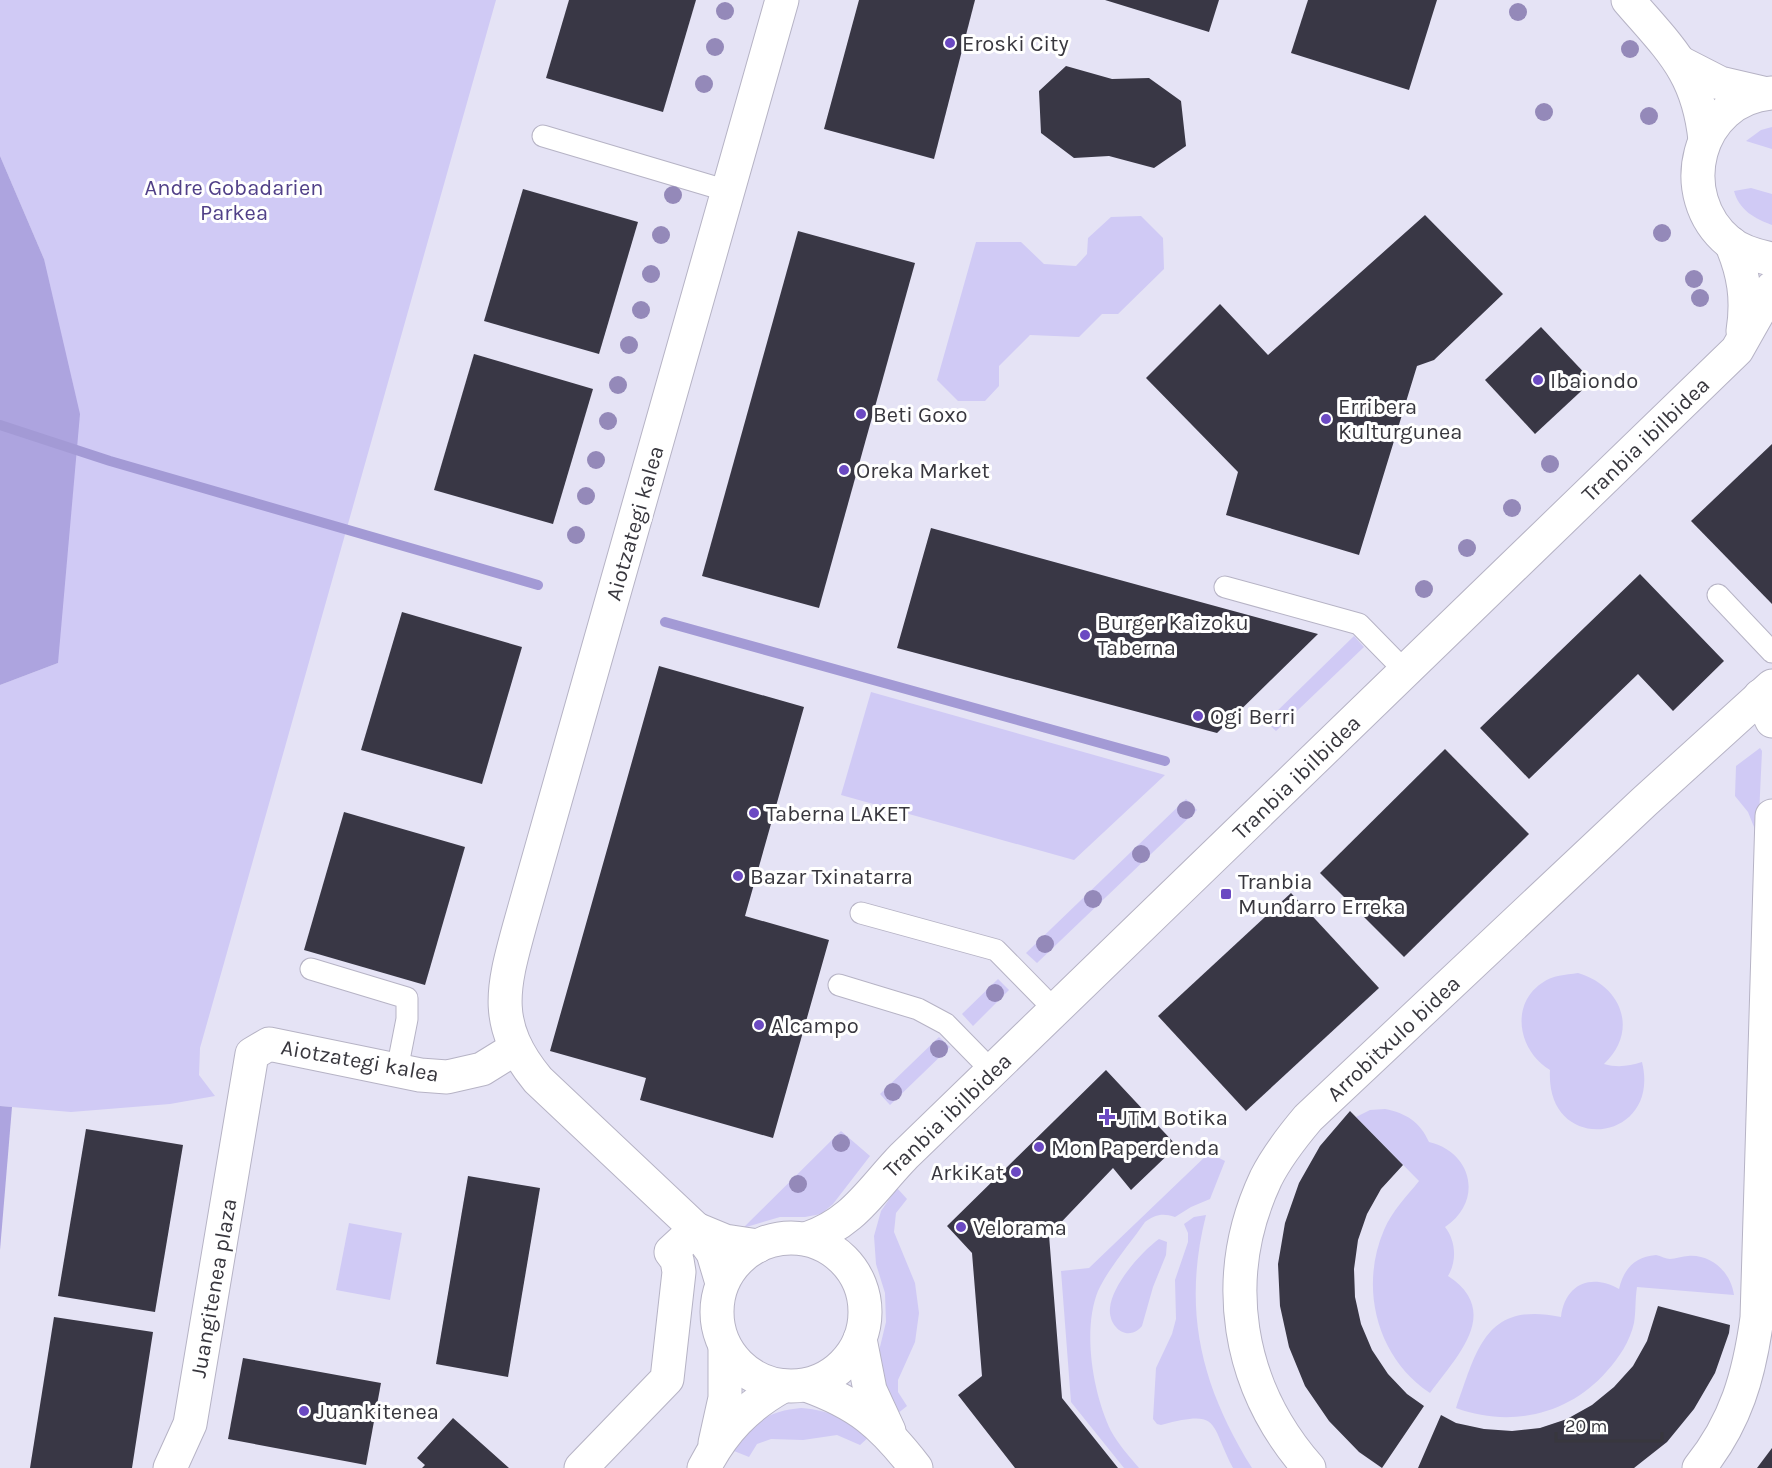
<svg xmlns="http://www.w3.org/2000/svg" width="1772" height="1468" font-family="Karla,sans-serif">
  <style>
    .green { fill: #d0caf5 }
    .forest { fill: #ada4df }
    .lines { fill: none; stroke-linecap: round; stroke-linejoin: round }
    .stream { stroke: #a39ad5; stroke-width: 10 }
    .building { fill: #393745 }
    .lane-casing { stroke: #b6b3c5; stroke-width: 23 }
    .street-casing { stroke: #b6b3c5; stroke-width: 35 }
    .secondary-casing { stroke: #b6b3c5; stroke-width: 35 }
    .lane { stroke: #fff; stroke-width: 21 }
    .street { stroke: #fff; stroke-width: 33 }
    .secondary { stroke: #fff; stroke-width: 33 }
    .tree { fill: #9489b9 }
    .poi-dot { fill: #6b49c2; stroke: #fff; stroke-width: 2 }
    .labels { text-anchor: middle; stroke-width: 6; stroke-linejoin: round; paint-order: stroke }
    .poi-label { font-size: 22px; fill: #38373e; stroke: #fff; text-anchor: start }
    .park-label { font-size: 22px; fill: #514088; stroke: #fff }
    .street-label { font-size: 22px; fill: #38373e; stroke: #fff }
  </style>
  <rect width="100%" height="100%" fill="#e5e3f5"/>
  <!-- green -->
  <g class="green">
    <polygon points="0,0 496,0 200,1048 199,1075 215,1096 170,1104 71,1112 0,1106 0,685 58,663 44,259 0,156"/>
    <polygon points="1772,127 1772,149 1746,141 1761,130"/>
    <path d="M1751,188L1772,194V225C1755,219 1739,210 1734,191Z"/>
    <polygon points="1141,216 1163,238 1164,269 1118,314 1102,314 1079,337 1030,335 999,366 999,386 985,401 958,401 937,380 976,242 1021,242 1044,264 1076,266 1087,254 1088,238 1111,217"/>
    <polygon points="1354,636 1364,647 1276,731 1266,722"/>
    <polygon points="871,692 1165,775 1074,860 841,795"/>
    <polygon points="1760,748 1762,751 1758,837 1748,812 1735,796 1736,766"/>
    <polygon points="1186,799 1197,810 1037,963 1026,953"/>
    <path d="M1578,973C1622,986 1639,1031 1604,1064C1618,1068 1629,1066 1642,1062C1662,1143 1545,1157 1550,1070C1519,1052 1509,1005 1542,983C1553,975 1565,975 1578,973Z"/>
    <polygon points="998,979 1009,990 973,1026 962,1014"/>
    <polygon points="939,1037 950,1047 890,1105 880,1094"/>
    <path d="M1385,1109C1406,1113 1420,1122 1429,1142C1472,1152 1484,1201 1445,1227C1456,1241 1457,1261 1448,1276C1503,1312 1456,1357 1430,1393C1377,1358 1359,1288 1384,1230C1392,1211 1407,1196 1419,1181L1356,1117L1370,1110Z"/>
    <polygon points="841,1131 870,1156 833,1204 821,1214 805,1217 780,1217 743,1228"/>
    <path d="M1209,1153L1225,1161L1210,1199L1191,1207L1175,1217C1163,1213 1156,1214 1145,1222C1130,1244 1109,1267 1098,1291C1082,1330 1093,1394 1111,1431C1118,1444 1129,1456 1139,1468H1124L1071,1402L1061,1271L1089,1268Z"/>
    <polygon points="897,1188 907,1199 896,1213 894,1232 915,1283 919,1313 915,1342 898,1380 898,1392 907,1406 897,1414 883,1390 879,1351 886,1322 885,1293 876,1264 874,1236 881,1211"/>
    <path d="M1206,1215C1182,1310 1201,1386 1252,1468H1233C1209,1423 1222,1409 1161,1425L1157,1424L1153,1419L1156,1368L1172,1334L1176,1319L1175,1280L1188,1242V1233L1184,1224L1194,1217Z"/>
    <polygon points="349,1223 402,1233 390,1300 336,1290"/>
    <path d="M1159,1239L1167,1242L1166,1255L1153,1287L1142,1326C1128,1343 1108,1327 1110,1308C1112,1285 1141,1252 1159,1239Z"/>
    <path d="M1656,1255C1661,1256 1666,1259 1670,1259C1675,1259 1683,1256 1688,1256C1711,1254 1731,1272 1734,1295L1637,1287C1635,1299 1636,1312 1634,1323C1630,1341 1619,1358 1607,1371C1569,1415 1510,1428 1456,1408C1477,1350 1485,1301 1561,1317C1565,1284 1591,1273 1619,1289C1624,1268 1635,1257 1656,1255Z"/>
    <path d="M801,1408C834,1411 844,1419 870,1436L860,1445L837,1435L803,1440L771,1439L757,1444L749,1457L734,1451C751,1423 768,1411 801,1408Z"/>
  </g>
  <!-- forest -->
  <g class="forest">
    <polygon points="0,156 44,259 80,414 58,663 0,685"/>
    <polygon points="0,1106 12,1107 0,1250"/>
  </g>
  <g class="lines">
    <!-- stream -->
    <g class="stream">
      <polyline points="0,425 110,461 538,585"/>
      <polyline points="665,622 1165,761"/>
    </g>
  </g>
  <!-- building -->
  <g class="building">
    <polygon points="569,0 696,0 663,112 546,78"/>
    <polygon points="859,0 975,0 934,159 824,129"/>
    <polygon points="1105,0 1219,0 1209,32"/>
    <polygon points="1308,0 1437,0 1409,90 1291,53"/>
    <polygon points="1066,66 1112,79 1149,78 1181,101 1186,146 1154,168 1109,156 1074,158 1041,133 1039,91"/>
    <polygon points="523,189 638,222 599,354 484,321"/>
    <polygon points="1425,215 1503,294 1434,360 1417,366 1359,555 1226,515 1238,472 1146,378 1220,304 1268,355"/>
    <polygon points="798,231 915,263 819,608 702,576"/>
    <polygon points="1541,327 1592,381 1535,434 1485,380"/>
    <polygon points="474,354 593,389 553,524 434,490"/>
    <polygon points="1772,444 1772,604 1691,521"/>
    <polygon points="931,528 1160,591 1318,634 1217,733 897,648"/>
    <polygon points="1640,574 1724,661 1673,711 1638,674 1529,779 1480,728"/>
    <polygon points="402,612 522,647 482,784 361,750"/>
    <polygon points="659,666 804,707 745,916 829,940 773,1138 640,1100 646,1078 550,1051"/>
    <polygon points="1445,749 1529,834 1404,957 1320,873"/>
    <polygon points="344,812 465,847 425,985 304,950"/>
    <polygon points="1291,893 1379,988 1246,1111 1158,1016"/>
    <polygon points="1106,1070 1177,1146 1131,1190 1113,1168 1049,1235 1062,1398 1118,1468 1015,1468 958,1395 982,1376 972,1253 947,1226"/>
    <polygon points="1350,1111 1403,1165 1381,1189 1367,1214 1358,1240 1354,1269 1355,1297 1361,1324 1372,1350 1388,1374 1407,1394 1424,1406 1382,1468 1359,1452 1329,1421 1305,1386 1289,1347 1280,1306 1278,1264 1285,1223 1299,1183 1320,1146"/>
    <polygon points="86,1129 183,1145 155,1312 58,1296"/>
    <polygon points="468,1176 540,1188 508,1377 436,1364"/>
    <polygon points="1658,1306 1730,1325 1729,1333 1715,1373 1694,1409 1667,1442 1634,1468 1418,1468 1441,1415 1456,1423 1484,1429 1512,1431 1540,1428 1567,1419 1592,1405 1614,1387 1633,1366 1647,1341"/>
    <polygon points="54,1317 153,1332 132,1468 30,1468"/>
    <polygon points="243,1358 381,1383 366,1465 228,1439"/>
    <polygon points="453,1418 509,1468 422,1468 425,1465 417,1458"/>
    <polygon points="1772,1448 1772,1468 1757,1468"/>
  </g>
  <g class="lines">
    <!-- lane casing -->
    <g class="lane-casing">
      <g id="lane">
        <polyline points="543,136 728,191"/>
        <polyline points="1225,587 1359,624 1405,671"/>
        <polyline points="1718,595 1772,652"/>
        <polyline points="861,913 996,950 1055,1010"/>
        <polyline points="311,969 407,998 407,1019 397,1070"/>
        <polyline points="839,985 918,1009 946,1024 992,1071"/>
      </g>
    </g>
    <!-- street casing -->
    <g class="street-casing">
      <g id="street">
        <path d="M1628,0C1670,49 1698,72 1705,140"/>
        <polyline points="1681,63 1720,83 1763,93"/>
        <polyline points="1760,696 1772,721"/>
        <polyline points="696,1229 725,1241 758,1246"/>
        <path d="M722,1283L713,1253L696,1229L538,1080C491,1023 503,987 521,921L782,0"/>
        <polyline points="860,1339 870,1390 889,1431"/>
        <path d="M806,1385C859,1404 882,1424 916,1468"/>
        <polyline points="170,1468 190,1424 252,1054 269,1044 420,1075 447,1077 482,1069 516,1048"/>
        <polyline points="581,1468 667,1379 679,1272 677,1260 671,1252 696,1229"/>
        <path d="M1309,1468C1237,1386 1219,1278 1266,1178C1277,1156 1292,1137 1308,1118L1644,802L1772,686"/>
        <path d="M1699,1468C1736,1422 1749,1376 1757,1318L1772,816"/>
      </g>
    </g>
    <!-- secondary casing -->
    <g class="secondary-casing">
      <g id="secondary">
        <path d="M1772,93C1696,99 1673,196 1729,242C1741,252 1757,256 1772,259"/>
        <path d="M1731,243C1744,273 1748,299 1743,331"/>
        <circle cx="791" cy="1312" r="74"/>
        <path d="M806,1239C854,1223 871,1190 904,1156L1737,350L1772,288"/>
        <polyline points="715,1443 725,1398 725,1347"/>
        <path d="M704,1468C723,1431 747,1406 783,1386"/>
      </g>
    </g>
    <!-- lane -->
    <use href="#lane" class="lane"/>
    <!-- street -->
    <use href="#street" class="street"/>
    <!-- secondary -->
    <use href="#secondary" class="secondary"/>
  </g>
  <!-- trees -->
  <g class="tree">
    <circle cx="725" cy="11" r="9"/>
    <circle cx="1518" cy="12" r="9"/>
    <circle cx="715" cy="47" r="9"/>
    <circle cx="1630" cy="49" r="9"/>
    <circle cx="704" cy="84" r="9"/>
    <circle cx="1544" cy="112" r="9"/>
    <circle cx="1649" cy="116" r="9"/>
    <circle cx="673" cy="195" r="9"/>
    <circle cx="1662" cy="233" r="9"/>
    <circle cx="661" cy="235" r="9"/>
    <circle cx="651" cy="274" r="9"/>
    <circle cx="1694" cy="279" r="9"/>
    <circle cx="1700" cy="298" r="9"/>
    <circle cx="641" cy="310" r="9"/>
    <circle cx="629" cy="345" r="9"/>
    <circle cx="618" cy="385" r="9"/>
    <circle cx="608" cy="421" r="9"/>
    <circle cx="596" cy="460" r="9"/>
    <circle cx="1550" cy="464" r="9"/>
    <circle cx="586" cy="496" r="9"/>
    <circle cx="1512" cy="508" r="9"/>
    <circle cx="576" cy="535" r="9"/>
    <circle cx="1467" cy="548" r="9"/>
    <circle cx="1424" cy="589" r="9"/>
    <circle cx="1186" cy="810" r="9"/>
    <circle cx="1141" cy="854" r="9"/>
    <circle cx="1093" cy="899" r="9"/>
    <circle cx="1045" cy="944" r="9"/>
    <circle cx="995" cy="993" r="9"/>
    <circle cx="939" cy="1049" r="9"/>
    <circle cx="893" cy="1092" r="9"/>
    <circle cx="841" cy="1143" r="9"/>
    <circle cx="798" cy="1184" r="9"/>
  </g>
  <!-- markers -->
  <g class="poi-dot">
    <circle cx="950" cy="43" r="6"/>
    <circle cx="1538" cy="380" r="6"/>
    <circle cx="861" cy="414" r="6"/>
    <circle cx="1326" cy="419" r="6"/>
    <circle cx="844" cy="470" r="6"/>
    <circle cx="1085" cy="635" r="6"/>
    <circle cx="1198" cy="716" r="6"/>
    <circle cx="754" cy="813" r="6"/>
    <circle cx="738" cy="876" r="6"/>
    <rect x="1220" y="888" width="12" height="12" rx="3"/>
    <circle cx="759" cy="1025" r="6"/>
    <path d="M1104 1108h6v6h6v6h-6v6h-6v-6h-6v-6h6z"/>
    <circle cx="1039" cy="1147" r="6"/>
    <circle cx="1016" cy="1172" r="6"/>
    <circle cx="961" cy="1227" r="6"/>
    <circle cx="304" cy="1411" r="6"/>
  </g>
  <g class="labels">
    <!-- poi labels -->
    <g class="poi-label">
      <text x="962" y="51">Eroski City</text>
      <text x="1550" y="388">Ibaiondo</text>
      <text x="1338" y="414">Erribera<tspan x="1338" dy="25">Kulturgunea</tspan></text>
      <text x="873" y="422">Beti Goxo</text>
      <text x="856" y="478">Oreka Market</text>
      <text x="1097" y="630">Burger Kaizoku<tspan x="1097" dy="25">Taberna</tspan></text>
      <text x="1210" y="724">Ogi Berri</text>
      <text x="766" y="821">Taberna LAKET</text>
      <text x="750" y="884">Bazar Txinatarra</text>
      <text x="1238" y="889">Tranbia<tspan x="1238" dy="25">Mundarro Erreka</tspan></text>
      <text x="771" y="1033">Alcampo</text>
      <text x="1119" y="1125">JTM Botika</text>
      <text x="1051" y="1155">Mon Paperdenda</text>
      <text x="1004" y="1180" text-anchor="end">ArkiKat</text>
      <text x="973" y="1235">Velorama</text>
      <text x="316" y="1419">Juankitenea</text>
    </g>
    <!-- park labels -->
    <g class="park-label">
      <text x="234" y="195">Andre Gobadarien<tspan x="234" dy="25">Parkea</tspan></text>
    </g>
    <!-- street labels -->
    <g class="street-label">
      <text transform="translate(1645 439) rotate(-44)" y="8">Tranbia ibilbidea</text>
      <text transform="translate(634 523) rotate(-74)" y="8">Aiotzategi kalea</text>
      <text transform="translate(1296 777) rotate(-44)" y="8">Tranbia ibilbidea</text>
      <text transform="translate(1393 1038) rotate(-43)" y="8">Arrobitxulo bidea</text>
      <text transform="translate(360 1060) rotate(10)" y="8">Aiotzategi kalea</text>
      <text transform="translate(947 1115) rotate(-44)" y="8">Tranbia ibilbidea</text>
      <text transform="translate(213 1288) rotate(-80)" y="8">Juangitenea plaza</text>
    </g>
  </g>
  <!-- scale -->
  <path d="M1556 1432v9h106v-9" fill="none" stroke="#38373e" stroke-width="3"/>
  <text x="1565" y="1432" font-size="18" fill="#38373e" stroke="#ffffff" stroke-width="4.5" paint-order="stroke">20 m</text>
</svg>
